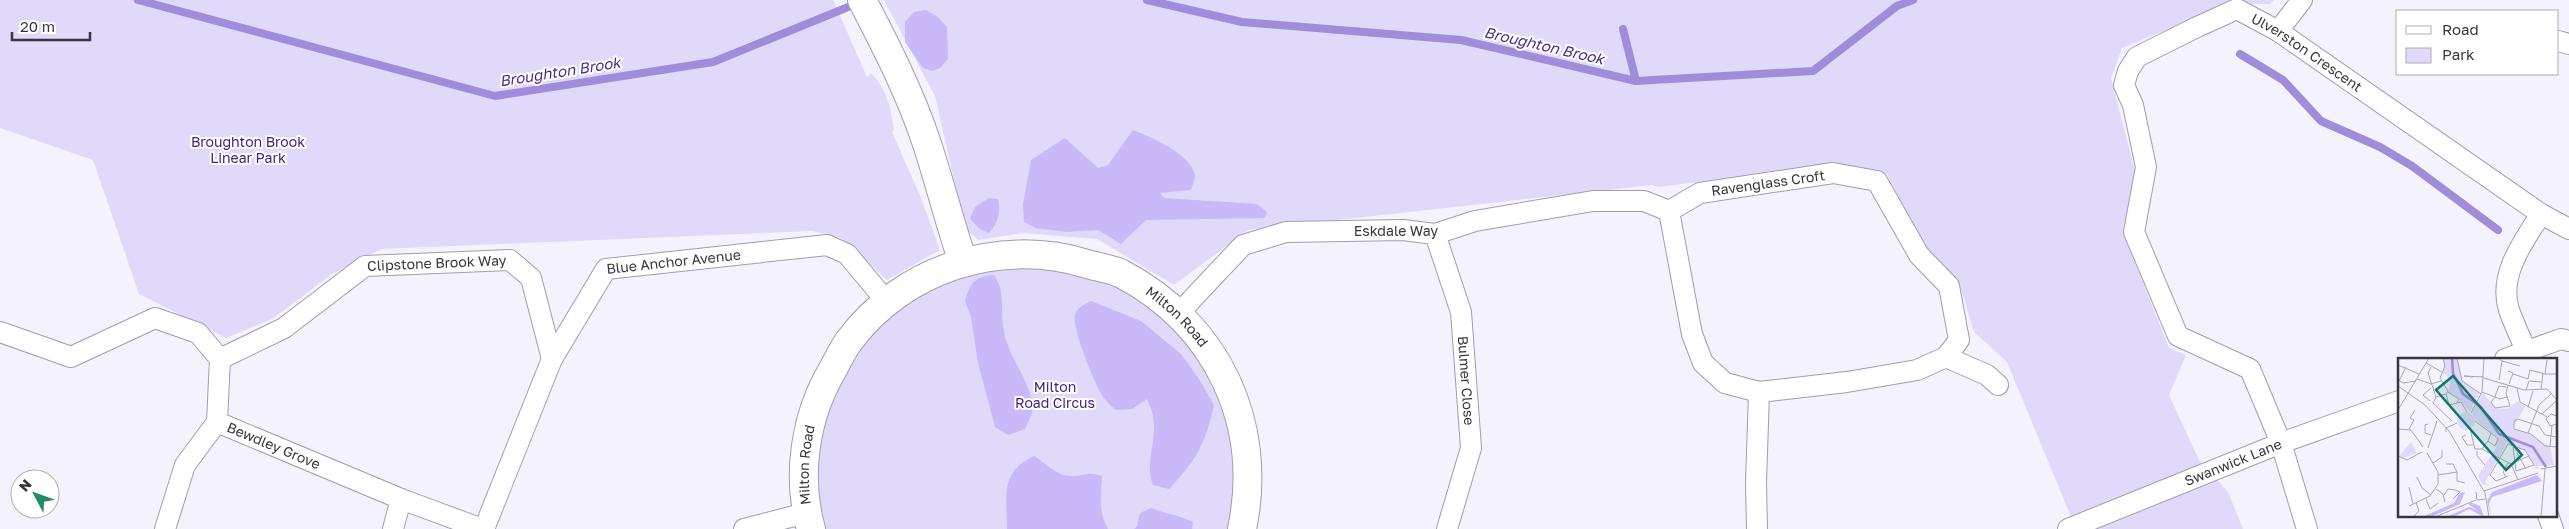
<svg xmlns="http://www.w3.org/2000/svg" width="2569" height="529" font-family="'Golos Text',sans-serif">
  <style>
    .green { fill: #e0d9fa }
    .forest { fill: #c9b9f9 }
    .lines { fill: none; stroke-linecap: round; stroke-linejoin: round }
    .stream { stroke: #a08cd8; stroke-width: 8 }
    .street-casing { stroke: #a19dae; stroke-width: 22 }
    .secondary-casing { stroke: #a19dae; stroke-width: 30 }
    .street { stroke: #fff; stroke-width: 20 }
    .secondary { stroke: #fff; stroke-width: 28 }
    .labels { text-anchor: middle; stroke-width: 4; stroke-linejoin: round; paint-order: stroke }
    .street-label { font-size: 14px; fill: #38363d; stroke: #fff }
    .park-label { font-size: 14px; fill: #44227b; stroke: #fff }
    .water-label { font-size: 15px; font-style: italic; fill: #4d2d86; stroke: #fff }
    .inset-river { fill: none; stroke: #a08cd8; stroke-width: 2.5 }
    .inset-road { fill: none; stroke: #a9a7b0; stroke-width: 1 }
    .view { fill: #0f766e; fill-opacity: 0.15; stroke: #0f766e; stroke-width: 2.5 }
    .inset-edge { fill: none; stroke: #38363d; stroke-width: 2.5 }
  </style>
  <rect width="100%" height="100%" fill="#f4f2fd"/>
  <!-- green -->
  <g class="green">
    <path d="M0,0H833L867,77L871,73C887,88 891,110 894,130L892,132L921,198L940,250L887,280L839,237L812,231L381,249L332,274L272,319L226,338L139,294L93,160L0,128Z"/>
    <polygon points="884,0 2274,0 2270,4 2229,4 2122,48 2111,78 2137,179 2126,240 2169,348 2186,355 2169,395 2199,460 2228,492 2243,529 2076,529 2007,362 1974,332 1961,289 1927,253 1887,174 1836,165 1658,187 1652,185 1248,230 1174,285 1097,239 1023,233 978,240 965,228 935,96"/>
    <polygon points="1061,255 1121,274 1223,371 1242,529 811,529 821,388 887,302 970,274"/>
  </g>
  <!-- forest -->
  <g class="forest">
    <polygon points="926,10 938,17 947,27 948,59 940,68 932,71 923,68 905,42 905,22 914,12"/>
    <path d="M1133,130C1151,137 1191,154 1195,175C1195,180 1192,186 1191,190L1160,193L1164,198L1257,204L1267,212L1265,218L1146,220L1121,244L1098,230L1066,232L1036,228L1024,222L1023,204L1031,160L1065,138L1098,168L1108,165Z"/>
    <path d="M989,198L998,199C1001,213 998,223 989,233L980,229L970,219L975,207Z"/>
    <path d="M994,275C1006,292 1000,311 1004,331C1008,356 1026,375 1032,400C1034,412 1030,418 1025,429L1008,435L995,427L978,363L971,317L965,301C970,283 975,276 994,275Z"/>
    <path d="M1091,301L1141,321L1181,354L1199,379L1214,405C1205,445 1197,459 1169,489L1153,485C1145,464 1155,446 1154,425C1154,416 1151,408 1147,399L1132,409L1116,410C1112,407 1108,403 1105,399C1096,389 1072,328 1075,316C1077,307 1083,305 1091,301Z"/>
    <path d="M1034,456C1044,462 1057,476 1070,476C1084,477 1084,471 1102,476C1101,495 1098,512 1108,529H1007C1007,495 999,473 1034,456Z"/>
    <path d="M1151,508C1166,514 1179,515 1193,522L1192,529H1134L1137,526L1140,513Z"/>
  </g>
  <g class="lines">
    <!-- stream -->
    <g class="stream">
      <polyline points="138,0 495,96 713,62 858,3"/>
      <polyline points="1147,0 1242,22 1461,40 1636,81 1813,71 1897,6 1913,0"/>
      <polyline points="1623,29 1636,81"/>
      <polyline points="2240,54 2283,80 2321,121 2380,147 2412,166 2498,230"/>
    </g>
    <!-- street casing -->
    <g class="street-casing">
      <g id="street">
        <polyline points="2278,31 2302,0"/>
        <polyline points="2558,41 2569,44"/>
        <polygon points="1833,173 1877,181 1919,255 1949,286 1959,340 1946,357 1917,370 1847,382 1759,392 1725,383 1703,363 1692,334 1669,211 1700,193"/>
        <path id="s1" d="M1435,234L1461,312L1471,448L1447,529"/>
        <polyline points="1179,313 1243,245 1286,232 1403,230 1435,234 1475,221 1593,201 1644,201 1669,211"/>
        <path id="s2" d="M0,332L71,357L155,318L198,333L220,359L217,422L401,499L482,529"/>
        <path d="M2526,350C2520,337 2514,324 2509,310C2498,275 2523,242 2541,214"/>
        <polyline points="1946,357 1987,375 1998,385"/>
        <path id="s3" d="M220,359L284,328L365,266L510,260L531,278L552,359"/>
        <polyline points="2505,359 2561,339 2569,341"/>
        <polyline points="2548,515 2553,529"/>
        <polyline points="165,529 185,465 217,422"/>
        <polyline points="393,529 401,499"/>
        <path id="s4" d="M484,529L552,359L606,269L827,245L847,254L887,302"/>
        <polyline points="744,529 806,513"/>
        <polyline points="1757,529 1756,483 1759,392"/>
        <path id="s5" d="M2068,529L2281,443L2399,401"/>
        <path id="s6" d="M2307,529L2281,443L2250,369L2178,336L2134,232L2146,167L2133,105L2124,85L2128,71L2137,57L2197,27L2237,9L2278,31L2541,214L2569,229"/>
      </g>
    </g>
    <!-- secondary casing -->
    <g class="secondary-casing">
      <g id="secondary">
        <path d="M862,0C885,44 909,91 925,138C939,179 949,221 963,262"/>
        <path id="s7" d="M811,529C796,476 805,416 833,369C838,360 843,349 849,341C903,268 1001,237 1087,264C1098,267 1112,269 1122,274C1218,325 1264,424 1242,529"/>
      </g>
    </g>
    <!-- street -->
    <use href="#street" class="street"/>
    <!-- secondary -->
    <use href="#secondary" class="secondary"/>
  </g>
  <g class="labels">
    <!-- street labels -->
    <g class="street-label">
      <text dy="5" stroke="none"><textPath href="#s6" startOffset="738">Ulverston Crescent</textPath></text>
      <text transform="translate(1768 183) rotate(-8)" y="5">Ravenglass Croft</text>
      <text x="1396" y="236">Eskdale Way</text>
      <text dy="5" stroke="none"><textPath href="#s4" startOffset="356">Blue Anchor Avenue</textPath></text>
      <text dy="5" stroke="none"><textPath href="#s3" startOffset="245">Clipstone Brook Way</textPath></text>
      <text dy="5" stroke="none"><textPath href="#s7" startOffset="571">Milton Road</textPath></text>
      <text dy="5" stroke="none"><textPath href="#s1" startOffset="151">Bulmer Close</textPath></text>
      <text dy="5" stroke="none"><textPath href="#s2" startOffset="372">Bewdley Grove</textPath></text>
      <text dy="5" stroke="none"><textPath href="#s5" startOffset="178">Swanwick Lane</textPath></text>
      <text dy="5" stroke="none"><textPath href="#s7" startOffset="65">Milton Road</textPath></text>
    </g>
    <!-- park labels -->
    <g class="park-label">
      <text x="248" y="147">Broughton Brook<tspan x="248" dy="16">Linear Park</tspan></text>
      <text x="1055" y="392">Milton<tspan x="1055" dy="16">Road Circus</tspan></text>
    </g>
    <!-- water labels -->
    <g class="water-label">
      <text transform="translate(1544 46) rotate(13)" y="5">Broughton Brook</text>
      <text transform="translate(560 72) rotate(-9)" y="5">Broughton Brook</text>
    </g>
  </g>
  <!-- overview -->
  <g transform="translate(2398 358)">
    <rect width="159" height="159" fill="#f4f2fd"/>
    <path d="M46,0H59L64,22L81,35L72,54L57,37L50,34L52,25L49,17L45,16ZM85,35L97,50L109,51L120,43L127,49L114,71L134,77L152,89L156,107L140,108L139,112L129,94L109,85L87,124L90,128L84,126L80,118L98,90L99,79L78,62L74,55ZM59 63a9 9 0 1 1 18 0a9 9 0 1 1-18 0ZM13,84L19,95L5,100L2,97Z" fill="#e0d9fa"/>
    <path d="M139,117L144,123L94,139L91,146L93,159L89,143L94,134ZM67,134L62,146L33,159H24L56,145L62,135ZM72,144L82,148L86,159L71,151L56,159H48L71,149L80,152L71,147Z" fill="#c9b9f9"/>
    <path class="inset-river" d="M54,0L55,15L65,36L83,49L101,76L135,89L148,109"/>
    <path class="inset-road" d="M45,0L47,8L42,20L50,33L48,36L51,47L61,57M59,0L64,23L83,36M100,0L104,3L101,22M149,2L147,16H159M104,3L122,8M159,4V21M28,5L44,14M0,7L21,16M33,9L30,15L38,39M110,13L115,15L111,26M115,16L130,21M75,19L66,18L86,19M86,20L126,32L149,31L159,42M19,21L33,26L43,23M130,21L132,12L147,16M0,22L5,25L18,23M1,23L8,9M0,28L27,47L51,73L87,135L91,159M119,30L122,44L149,59M143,31L145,15M128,32L131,23L143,24M50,34L61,41L59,45M84,34L102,41L109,39M48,36L38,39L35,45L54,63M97,38L101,28L108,29M98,38L93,44L97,50L112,48L108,35L110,27M32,43L25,37L33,30M51,47L63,44L69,54M130,49L135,33M0,52L31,0M73,55L84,34L86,0M144,56L159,42M159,58L153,56L148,61L152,68L159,66M77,63L93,75M30,66L27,67V75L33,77M0,71L13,72L25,89M11,71L16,62L12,60L17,52M72,71L77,91H84L113,106L120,122M48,74V70L59,65M130,75L141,47L154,35M68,77L64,79L69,87H75M159,79L147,77L141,68L120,61L116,63V71L133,76L147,88L159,89M152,88L154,68M30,90L39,63M84,91L90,83L97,88L100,81L93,75L90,83M79,93V98L87,107M119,95L128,111M0,98L9,102L24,94M117,104L131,98M35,105L44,99V92M48,106H55L59,114M143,111L159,108M40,117L59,114V123L67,125M110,118L98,123L92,117L110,86L127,92L136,107L118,113L115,89M19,119L24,130L33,137M108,119L105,114L110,105M11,129L15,146M38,131L45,136L47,144M86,133L140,115M78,134L79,142L87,141M46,137L50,131L57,132L62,134L55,141M28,141L32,151L40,145M11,148L32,138L40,126V114L29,95M15,159L21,153L18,144M37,159L78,142M143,159L147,111"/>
    <path class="view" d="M55,18L124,97L108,112L38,32Z"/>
    <rect width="159" height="159" class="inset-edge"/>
  </g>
  <!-- legend -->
  <rect x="2396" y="10" width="162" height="65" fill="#ffffff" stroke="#afafb1"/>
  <rect x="2406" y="26" width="25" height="8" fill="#ffffff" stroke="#afafb1"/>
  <text x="2442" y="35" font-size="15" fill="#38363d">Road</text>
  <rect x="2406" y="48" width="25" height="15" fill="#e0d9fa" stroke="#afafb1"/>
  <text x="2442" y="60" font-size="15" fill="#38363d">Park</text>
  <!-- north arrow -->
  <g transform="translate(35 494) rotate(311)"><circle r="24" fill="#ffffff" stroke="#afafb1"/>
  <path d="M0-4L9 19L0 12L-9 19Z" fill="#228b67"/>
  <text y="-8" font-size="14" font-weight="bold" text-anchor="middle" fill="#38363d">N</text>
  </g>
  <!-- scale -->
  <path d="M12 32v8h78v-8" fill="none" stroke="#38363d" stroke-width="2.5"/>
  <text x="20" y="32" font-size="15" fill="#38363d" stroke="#ffffff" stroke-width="4" paint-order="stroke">20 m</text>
</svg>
